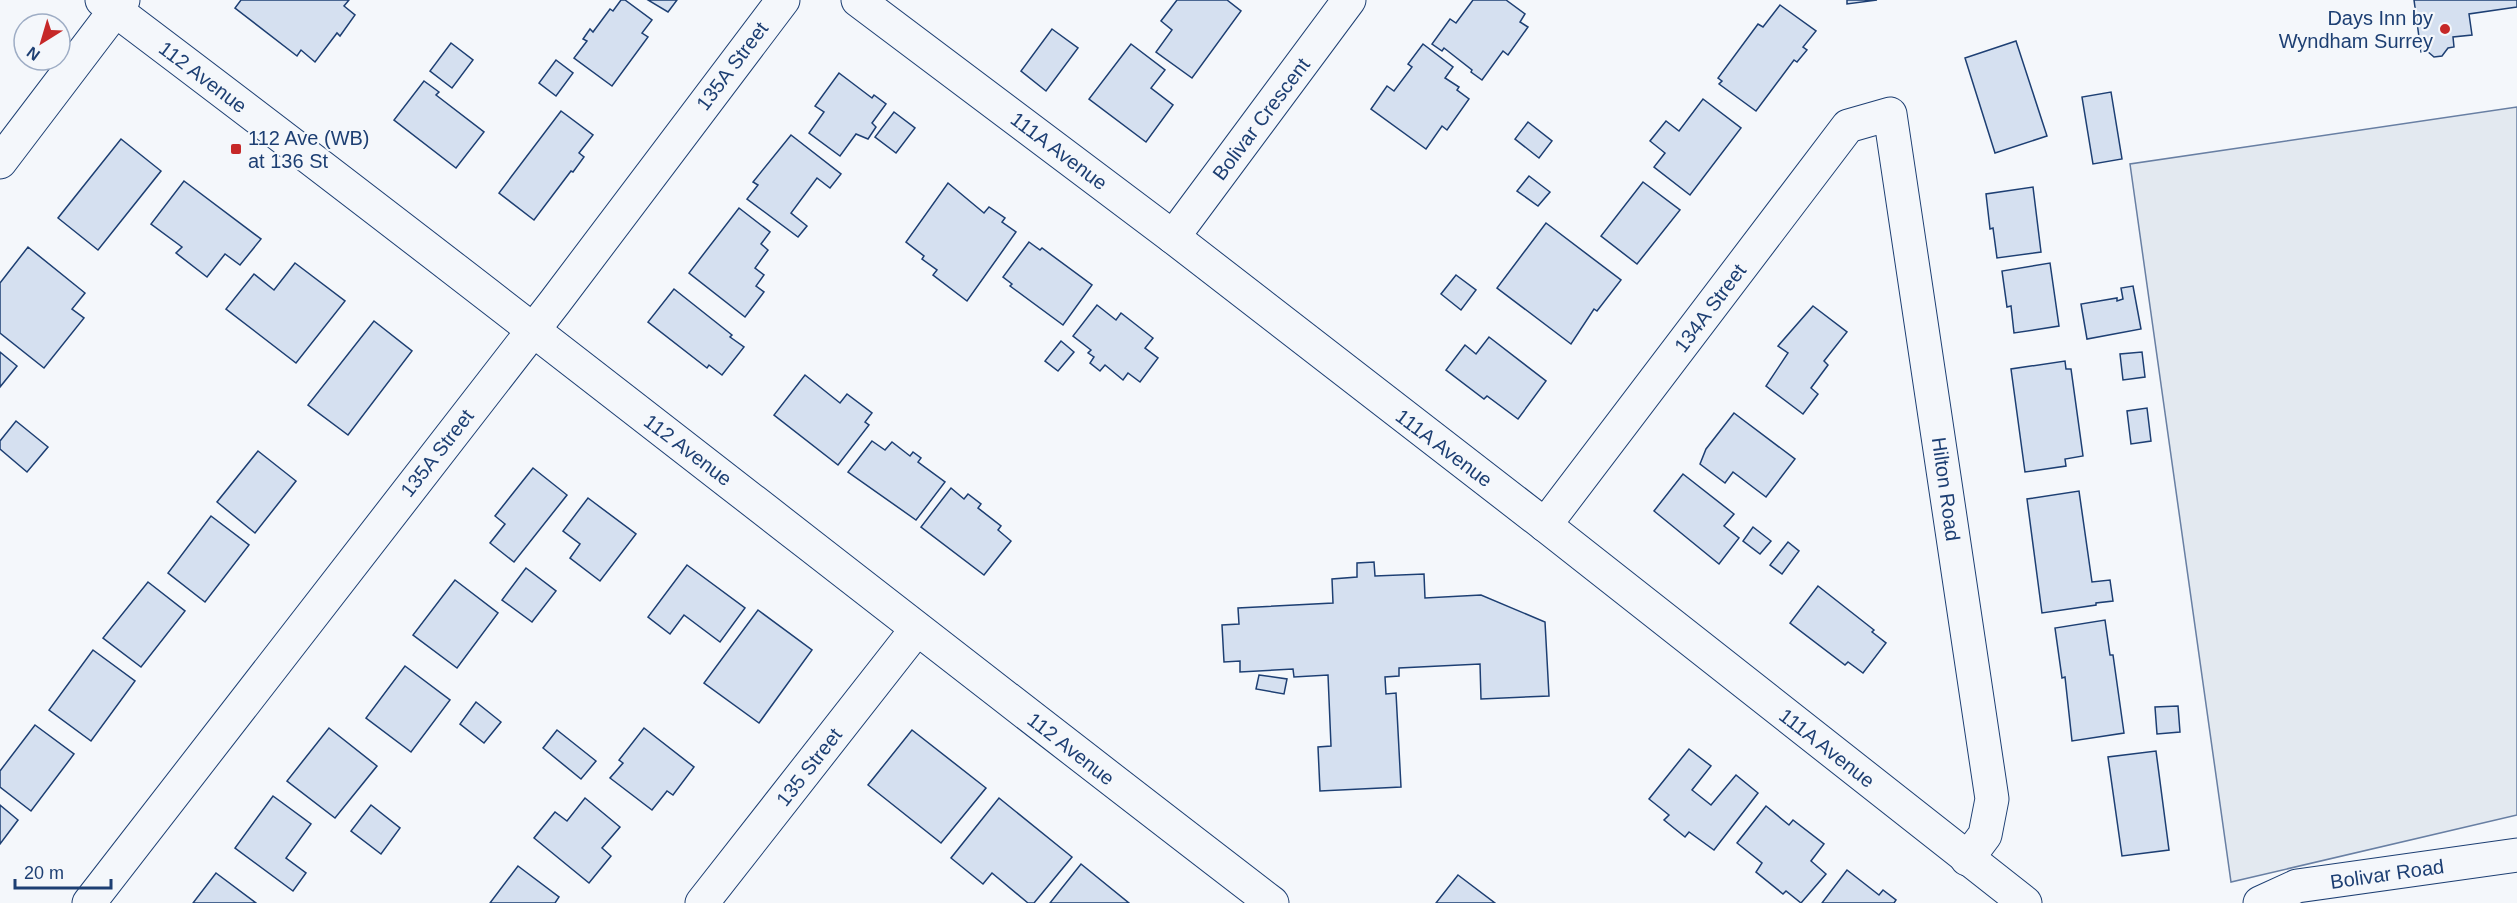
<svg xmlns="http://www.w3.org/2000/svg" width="2517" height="903" font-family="Arial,sans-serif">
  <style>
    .green { fill: #e3e9f0; stroke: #687fa3; stroke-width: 1.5 }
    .building { fill: #d5e0f0; stroke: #1d3f73; stroke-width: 1.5 }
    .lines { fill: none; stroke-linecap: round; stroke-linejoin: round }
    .minor-casing { stroke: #1d3f73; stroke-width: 35 }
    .major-casing { stroke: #1d3f73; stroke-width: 35 }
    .minor { stroke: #f4f7fb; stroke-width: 33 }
    .major { stroke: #f4f7fb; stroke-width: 33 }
    .poi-dot { fill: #c62828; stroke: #f4f7fb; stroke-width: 2 }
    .labels { text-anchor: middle; stroke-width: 4.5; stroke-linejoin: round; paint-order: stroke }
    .poi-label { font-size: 20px; fill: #1d3f73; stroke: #f4f7fb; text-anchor: end }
    .street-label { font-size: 20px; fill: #1d3f73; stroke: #f4f7fb }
  </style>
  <rect width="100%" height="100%" fill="#f4f7fb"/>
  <!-- green -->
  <polygon class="green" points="2517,107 2517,815 2231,882 2130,164"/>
  <!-- building -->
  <g class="building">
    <polygon points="241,0 349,0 344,6 355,15 340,36 337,33 315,62 301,50 297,56 235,8"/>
    <polygon points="621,0 625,0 652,20 642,33 648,37 612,86 574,58 587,41 583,39 590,29 593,32 610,9 613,11"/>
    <polygon points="648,0 677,0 668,12"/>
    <polygon points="1177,0 1227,0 1241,11 1192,78 1156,52 1172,30 1161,21"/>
    <polygon points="1473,0 1506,0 1525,14 1520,22 1528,27 1508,55 1503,51 1482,80 1471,72 1472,70 1444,48 1442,51 1432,44 1450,19 1456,23"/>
    <polygon points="1847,0 1877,0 1847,4"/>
    <polygon points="2414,0 2517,0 2517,7 2469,14 2472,35 2453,37 2454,47 2448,48 2442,56 2434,57 2427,51 2421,52"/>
    <polygon points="1780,5 1816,31 1803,47 1807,50 1797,62 1794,60 1756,111 1719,84 1722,81 1718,78 1758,24 1763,27"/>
    <polygon points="1052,29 1078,48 1046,91 1021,71"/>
    <polygon points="2016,41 2047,136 1995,153 1965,58"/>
    <polygon points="451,43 473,60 452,88 430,71"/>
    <polygon points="1131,44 1165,70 1151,88 1173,105 1146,142 1089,99"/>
    <polygon points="1423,44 1453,67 1445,78 1459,87 1457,90 1469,99 1447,130 1442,126 1426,149 1371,109 1387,86 1394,91 1412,67 1408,64"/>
    <polygon points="556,60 573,73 556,96 539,83"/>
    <polygon points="839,73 872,98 874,95 886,104 872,123 876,127 868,139 856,134 840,156 809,133 824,112 815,106"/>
    <polygon points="424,81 439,92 436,95 484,132 456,168 394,120"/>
    <polygon points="2111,92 2122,159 2093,164 2082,97"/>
    <polygon points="1703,99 1741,128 1690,195 1654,167 1665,153 1650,141 1666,121 1679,131"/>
    <polygon points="561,111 593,135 579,153 584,157 573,172 571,171 534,220 499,193"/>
    <polygon points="894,112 915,128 896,153 875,137"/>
    <polygon points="1528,122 1552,141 1539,158 1515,139"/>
    <polygon points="791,135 841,174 830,188 817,178 791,213 807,226 798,237 747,199 758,185 753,182"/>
    <polygon points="121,139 161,171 98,250 58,218"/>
    <polygon points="1529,176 1550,192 1538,206 1517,191"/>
    <polygon points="184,181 261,239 240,265 225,254 207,277 176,253 182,247 151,224"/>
    <polygon points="1643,182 1680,210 1637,264 1601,236"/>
    <polygon points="948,183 984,213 989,207 1005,218 1002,222 1016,232 967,301 933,275 937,270 922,259 924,256 906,242"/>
    <polygon points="2033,187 2041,252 1997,258 1993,228 1990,229 1986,194"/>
    <polygon points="739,208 770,232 761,244 768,250 755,268 764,275 756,286 764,292 745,317 689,273"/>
    <polygon points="1546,223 1621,280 1597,311 1594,309 1571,344 1497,288"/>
    <polygon points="1029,242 1040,250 1042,248 1092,285 1063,325 1010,286 1012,284 1003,277"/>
    <polygon points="28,247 85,293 72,309 84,318 44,368 0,333 0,283"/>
    <polygon points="295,263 345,301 296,363 226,309 254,274 274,290"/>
    <polygon points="2050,263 2059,326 2014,333 2011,306 2007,307 2002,271"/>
    <polygon points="1456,275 1476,290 1461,310 1441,294"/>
    <polygon points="2133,286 2141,329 2087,339 2081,304 2117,298 2117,301 2123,299 2121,288"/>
    <polygon points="674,289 732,335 730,337 744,347 722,375 709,365 707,368 648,322"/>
    <polygon points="1097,305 1116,320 1121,313 1153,338 1145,348 1158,358 1140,382 1128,373 1123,380 1105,365 1100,371 1090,363 1094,357 1088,353 1091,350 1073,336"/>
    <polygon points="1813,306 1847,332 1824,361 1828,365 1811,388 1818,394 1803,414 1766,386 1788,353 1778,346"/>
    <polygon points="374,321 412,351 348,435 308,405"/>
    <polygon points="1489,337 1546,381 1518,419 1487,396 1484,399 1446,370 1465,345 1476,354"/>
    <polygon points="1061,341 1074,352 1058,371 1045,361"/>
    <polygon points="0,352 17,366 0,387"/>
    <polygon points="2142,352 2145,377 2123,380 2120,354"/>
    <polygon points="2065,361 2066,369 2071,369 2083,456 2065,459 2066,466 2025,472 2011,369"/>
    <polygon points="805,375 840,403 847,394 872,413 865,422 869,425 838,465 774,415"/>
    <polygon points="2147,408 2151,441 2131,444 2127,411"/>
    <polygon points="1734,413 1795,459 1766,497 1733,472 1725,483 1700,464 1706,449"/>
    <polygon points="16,421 48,447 27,472 0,449 0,441"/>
    <polygon points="872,441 885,450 892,442 910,456 913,452 921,458 918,462 945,482 916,520 848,472"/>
    <polygon points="258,451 296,481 255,533 217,502"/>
    <polygon points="533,468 567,495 514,562 490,543 505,524 495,516"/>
    <polygon points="1683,474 1734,514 1724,526 1739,538 1719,564 1654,511"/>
    <polygon points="951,488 964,499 968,494 981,504 978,508 1001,526 998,530 1011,541 984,575 921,527"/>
    <polygon points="2079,491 2092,582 2110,580 2113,601 2096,603 2096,605 2042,613 2027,499"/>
    <polygon points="588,498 636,534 600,581 570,558 580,544 563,531"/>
    <polygon points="211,516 249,545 205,602 168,573"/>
    <polygon points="1753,527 1771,541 1760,554 1743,541"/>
    <polygon points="1788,542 1799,551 1782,574 1770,565"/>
    <polygon points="1374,562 1375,576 1424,574 1425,598 1481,595 1545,622 1549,696 1481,699 1480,664 1399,668 1399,676 1385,677 1386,694 1396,693 1401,787 1320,791 1318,747 1331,746 1328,675 1294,677 1293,669 1240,672 1240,661 1224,662 1222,625 1239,624 1238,608 1333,603 1332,579 1357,577 1357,563"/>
    <polygon points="687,565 745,608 720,642 684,615 670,634 648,617"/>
    <polygon points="526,568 556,591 532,622 502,600"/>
    <polygon points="455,580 498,613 457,668 413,635"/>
    <polygon points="148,582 185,611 141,667 103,638"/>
    <polygon points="1818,586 1874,630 1872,632 1886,643 1863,673 1848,662 1845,665 1790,623"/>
    <polygon points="758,610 812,650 759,723 704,683"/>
    <polygon points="2105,620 2110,655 2113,655 2124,733 2072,741 2065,677 2062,678 2055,628"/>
    <polygon points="93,650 135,681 91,741 49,710"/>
    <polygon points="405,666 450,700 411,752 366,718"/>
    <polygon points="1259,675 1287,679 1284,694 1256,689"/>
    <polygon points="476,702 501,722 484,743 460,724"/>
    <polygon points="2178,706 2180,732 2157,734 2155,707"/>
    <polygon points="35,725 74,754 31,811 0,787 0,771"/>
    <polygon points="329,728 377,766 335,818 287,781"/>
    <polygon points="644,728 694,767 673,795 667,791 652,810 610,778 623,763 619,760"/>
    <polygon points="557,730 596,761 581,779 543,748"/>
    <polygon points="912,730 986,788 941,843 868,785"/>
    <polygon points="1689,749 1711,766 1692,790 1711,805 1736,775 1758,793 1714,850 1689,832 1685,837 1664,820 1669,815 1649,799"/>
    <polygon points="2156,751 2169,850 2122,856 2108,757"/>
    <polygon points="273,796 311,824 286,858 306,873 293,891 235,848"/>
    <polygon points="585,798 620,827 602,848 611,856 589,883 534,838 555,812 567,821"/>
    <polygon points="999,798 1072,857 1034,903 1028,903 992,873 983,884 951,858"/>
    <polygon points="0,805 18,820 0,844"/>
    <polygon points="371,805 400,828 381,854 351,831"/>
    <polygon points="1766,806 1789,825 1793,820 1824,844 1811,861 1826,874 1801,903 1786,891 1783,894 1756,872 1762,863 1737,843"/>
    <polygon points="1081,864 1129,903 1050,903"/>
    <polygon points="518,866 559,897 555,903 490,903"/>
    <polygon points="1847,870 1879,895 1883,890 1896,900 1894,903 1822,903"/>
    <polygon points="216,873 256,903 193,903"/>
    <polygon points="1458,875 1495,903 1436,903"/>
  </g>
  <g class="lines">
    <!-- minor casing -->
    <g class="minor-casing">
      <g id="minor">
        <polyline points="858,0 1173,237 1545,525 2025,903"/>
        <polyline points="0,162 123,0"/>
        <polyline points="1173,237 1349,0"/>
        <polyline points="1545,525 1848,126 1890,114 1992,799 1985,835 1967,859"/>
        <polyline points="89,903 555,302 783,0"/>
        <polyline points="702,903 916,630"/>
        <polyline points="2260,903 2297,886 2517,855"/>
      </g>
    </g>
    <!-- major casing -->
    <g class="major-casing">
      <path id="major" d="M102,0C495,296 881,603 1272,903"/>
    </g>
    <!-- minor -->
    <use href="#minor" class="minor"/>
    <!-- major -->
    <use href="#major" class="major"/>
  </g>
  <!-- markers -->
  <g class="poi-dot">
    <circle cx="2445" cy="29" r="6"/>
    <rect x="230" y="143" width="12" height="12" rx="3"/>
  </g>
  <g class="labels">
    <!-- poi labels -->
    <g class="poi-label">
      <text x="2433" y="25">Days Inn by<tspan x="2433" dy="23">Wyndham Surrey</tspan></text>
      <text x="248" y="145" text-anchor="start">112 Ave (WB)<tspan x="248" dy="23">at 136 St</tspan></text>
    </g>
    <!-- street labels -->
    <g class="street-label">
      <text transform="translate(732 66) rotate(-53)" y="7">135A Street</text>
      <text transform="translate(203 77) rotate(37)" y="7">112 Avenue</text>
      <text transform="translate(1261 119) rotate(-53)" y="7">Bolivar Crescent</text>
      <text transform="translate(1059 151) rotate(37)" y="7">111A Avenue</text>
      <text transform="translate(1710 308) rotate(-53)" y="7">134A Street</text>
      <text transform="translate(1444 448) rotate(37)" y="7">111A Avenue</text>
      <text transform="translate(688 450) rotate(37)" y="7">112 Avenue</text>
      <text transform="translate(437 453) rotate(-52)" y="7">135A Street</text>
      <text transform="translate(1946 489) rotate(82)" y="7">Hilton Road</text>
      <text transform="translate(1827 748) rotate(38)" y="7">111A Avenue</text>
      <text transform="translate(1071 749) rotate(38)" y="7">112 Avenue</text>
      <text transform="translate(809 767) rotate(-52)" y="7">135 Street</text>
      <text transform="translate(2387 874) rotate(-8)" y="7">Bolivar Road</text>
    </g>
  </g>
  <!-- north arrow -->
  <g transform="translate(42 42) rotate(217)"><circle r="28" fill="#f4f7fb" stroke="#9eadc5" stroke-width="1.5"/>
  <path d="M0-4.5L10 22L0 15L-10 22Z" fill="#c62828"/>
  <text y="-9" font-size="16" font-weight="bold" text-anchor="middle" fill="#1d3f73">N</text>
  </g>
  <!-- scale -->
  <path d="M15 879v9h96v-9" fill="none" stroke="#1d3f73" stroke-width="3"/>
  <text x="24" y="879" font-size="18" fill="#1d3f73" stroke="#f4f7fb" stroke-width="4.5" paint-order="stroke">20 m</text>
</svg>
